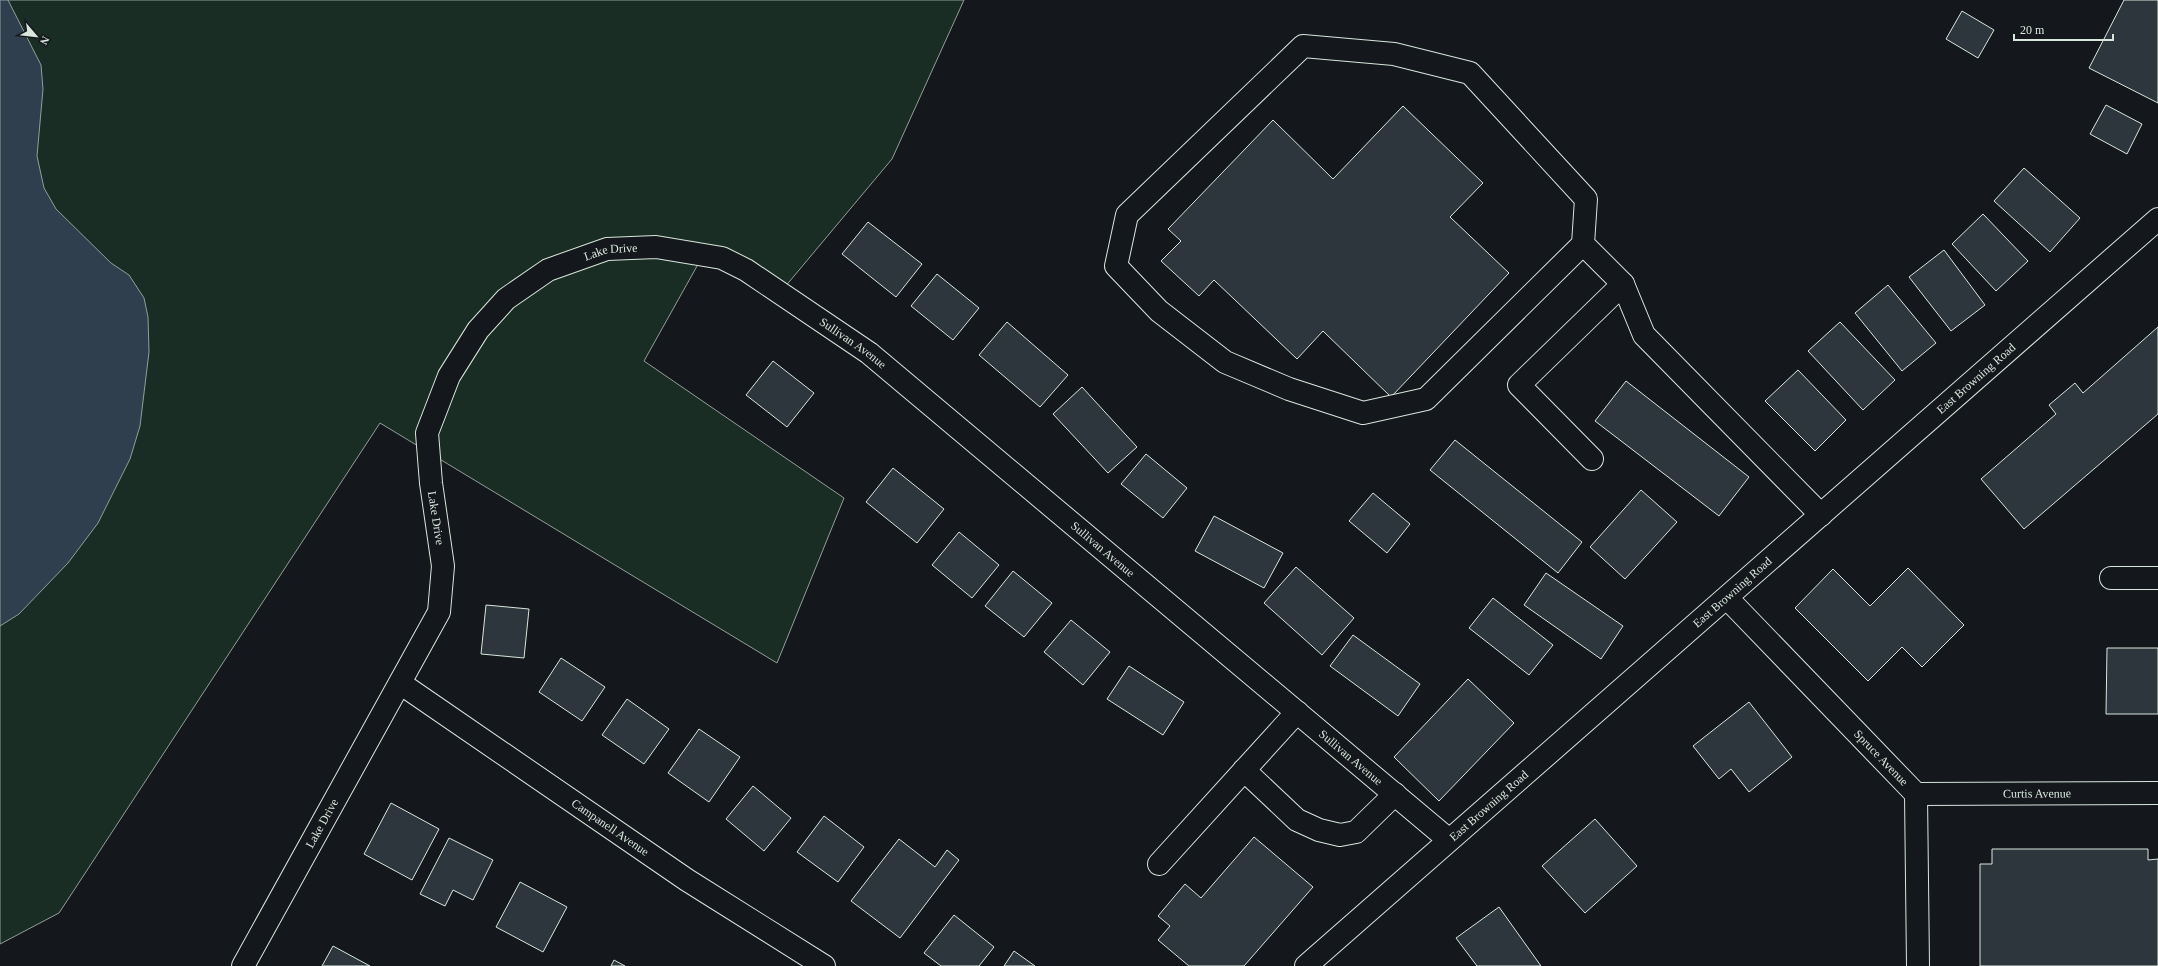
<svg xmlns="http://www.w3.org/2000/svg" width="2158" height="966" font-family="'Times New Roman',serif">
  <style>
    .green { fill: #1a2d24; stroke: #939e99 }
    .water { fill: #2f3f4d; stroke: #939e99 }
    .building { fill: #2c363c; stroke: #d8e6dc }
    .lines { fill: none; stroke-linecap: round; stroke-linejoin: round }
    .minor-casing { stroke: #d8e6dc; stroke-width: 24 }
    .major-casing { stroke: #d8e6dc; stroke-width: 24 }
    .minor { stroke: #14181c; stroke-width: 22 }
    .major { stroke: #14181c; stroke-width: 22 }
    .labels { text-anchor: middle; stroke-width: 3; stroke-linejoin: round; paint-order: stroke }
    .street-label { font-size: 12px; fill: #d8e6dc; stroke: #14181c }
  </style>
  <rect width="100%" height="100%" fill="#14181c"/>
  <!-- green -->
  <polygon class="green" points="0,0 964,0 892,159 779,294 706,250 644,361 844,498 777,663 380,423 59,913 0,944"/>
  <!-- water -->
  <polygon class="water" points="0,0 8,0 11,6 41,65 43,89 37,156 44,188 56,209 111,263 129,275 144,298 148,317 149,352 140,426 130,459 98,523 68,563 19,614 0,626"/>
  <!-- building -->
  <g class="building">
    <polygon points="2124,0 2158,0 2158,103 2089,68"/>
    <polygon points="1962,11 1994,30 1978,58 1946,39"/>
    <polygon points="2106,105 2142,124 2127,154 2090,134"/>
    <polygon points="1403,106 1483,183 1450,217 1509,273 1391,397 1323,331 1297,359 1214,280 1199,296 1161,261 1181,241 1168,229 1273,120 1333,179"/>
    <polygon points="2024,168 2080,218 2050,252 1994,201"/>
    <polygon points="1983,214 2028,261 1996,291 1952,244"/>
    <polygon points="868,222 922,264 896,297 842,254"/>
    <polygon points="1944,250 1985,305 1951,331 1909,277"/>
    <polygon points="937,274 979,308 953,340 911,306"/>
    <polygon points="1888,285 1936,343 1902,371 1855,313"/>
    <polygon points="1007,322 1068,375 1040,407 979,355"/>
    <polygon points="1840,322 1895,380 1863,410 1808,351"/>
    <polygon points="2158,327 2158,414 2024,529 1981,479 2056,414 2049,405 2075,383 2083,393"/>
    <polygon points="773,361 814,393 787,427 746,395"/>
    <polygon points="1798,370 1846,420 1815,451 1765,401"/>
    <polygon points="1626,381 1749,477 1719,516 1595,421"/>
    <polygon points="1082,387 1137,447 1108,473 1053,414"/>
    <polygon points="1455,440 1582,542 1558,573 1430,470"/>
    <polygon points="1146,454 1187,488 1163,518 1121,484"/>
    <polygon points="893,468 944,509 917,543 866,502"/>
    <polygon points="1641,490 1677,522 1625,579 1590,547"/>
    <polygon points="1373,493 1410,524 1387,553 1349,521"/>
    <polygon points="1214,516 1283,553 1264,588 1195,551"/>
    <polygon points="959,532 999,565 972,598 932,565"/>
    <polygon points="1296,567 1354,618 1322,655 1264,603"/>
    <polygon points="1908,568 1964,625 1922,667 1902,647 1868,681 1795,608 1833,569 1870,606"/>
    <polygon points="1013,571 1052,603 1024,637 985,606"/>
    <polygon points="1546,573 1623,626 1601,659 1524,605"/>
    <polygon points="1493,598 1553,645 1529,675 1469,628"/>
    <polygon points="486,605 529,609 524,658 481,654"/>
    <polygon points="1071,620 1110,652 1083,685 1044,652"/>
    <polygon points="1353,635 1420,684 1398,716 1330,666"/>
    <polygon points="2107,648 2158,648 2158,714 2106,714"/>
    <polygon points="561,658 605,687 582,721 539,692"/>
    <polygon points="1129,666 1184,702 1163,735 1107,699"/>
    <polygon points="1468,679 1514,723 1439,801 1394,757"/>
    <polygon points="627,699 669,729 644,764 602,735"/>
    <polygon points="1749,702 1792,757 1749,792 1731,769 1719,779 1693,746"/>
    <polygon points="699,729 740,757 709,802 668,773"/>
    <polygon points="753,786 791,818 764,851 726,819"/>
    <polygon points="391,803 439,829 412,880 364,854"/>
    <polygon points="824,816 864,847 838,882 797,852"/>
    <polygon points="1595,819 1637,866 1585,913 1542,866"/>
    <polygon points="1254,837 1313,887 1244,966 1189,966 1158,940 1170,926 1158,916 1185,884 1201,898"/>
    <polygon points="449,838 493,860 473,900 453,890 445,906 420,894"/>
    <polygon points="899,839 935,867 947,850 959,860 900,938 851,901"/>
    <polygon points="1992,849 2148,849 2148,860 2158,859 2158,966 1980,966 1980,864 1992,864"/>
    <polygon points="520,882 567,907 543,952 496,927"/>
    <polygon points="1499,907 1541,966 1477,966 1456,938"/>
    <polygon points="954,915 994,947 979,966 941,966 924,953"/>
    <polygon points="333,946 370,966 322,966"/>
    <polygon points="1014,951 1035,966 1004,966"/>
    <polygon points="614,960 625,966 611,966"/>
  </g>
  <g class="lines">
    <!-- minor casing -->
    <g class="minor-casing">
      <g id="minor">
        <polyline points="1583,244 1586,199 1470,73 1394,54 1303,46 1127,215 1116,266 1159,311 1225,362 1289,389 1363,413 1426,399 1583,244 1623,284 1644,335 1821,515"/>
        <polyline points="1592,459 1519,385 1623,284"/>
        <polyline points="2111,578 2158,578"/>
        <path id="s1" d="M1727,598L1916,794L1918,966"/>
        <path id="s2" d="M400,683L687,880L824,966"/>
        <polyline points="1244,770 1297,820 1319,830 1340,835 1356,832 1395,794"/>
        <path id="s3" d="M1916,794L2158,793"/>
        <polyline points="1159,864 1297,712"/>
        <path id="s4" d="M243,966L439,612L443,566L431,483L427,433L449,376L478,330L506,299L548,270L607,249L656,247L722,258L746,270L869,353L1449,840"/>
      </g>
    </g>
    <!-- major casing -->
    <g class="major-casing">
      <g id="major">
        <path id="s5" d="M1306,966L2158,219"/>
      </g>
    </g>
    <!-- minor -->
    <use href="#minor" class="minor"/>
    <!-- major -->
    <use href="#major" class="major"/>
  </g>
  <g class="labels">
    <!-- street labels -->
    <g class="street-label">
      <text dy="4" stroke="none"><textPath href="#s4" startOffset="859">Lake Drive</textPath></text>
      <text dy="4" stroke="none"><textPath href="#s4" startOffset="1128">Sullivan Avenue</textPath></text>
      <text dy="4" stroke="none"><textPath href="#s5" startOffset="891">East Browning Road</textPath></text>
      <text transform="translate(436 518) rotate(81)" y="4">Lake Drive</text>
      <text dy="4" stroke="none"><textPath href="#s4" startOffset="1452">Sullivan Avenue</textPath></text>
      <text dy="4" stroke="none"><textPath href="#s5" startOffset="567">East Browning Road</textPath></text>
      <text dy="4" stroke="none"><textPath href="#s4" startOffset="1776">Sullivan Avenue</textPath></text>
      <text dy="4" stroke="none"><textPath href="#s1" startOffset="222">Spruce Avenue</textPath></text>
      <text dy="4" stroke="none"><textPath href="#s3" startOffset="121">Curtis Avenue</textPath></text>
      <text dy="4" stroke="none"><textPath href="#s5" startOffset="243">East Browning Road</textPath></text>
      <text dy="4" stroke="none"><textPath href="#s4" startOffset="163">Lake Drive</textPath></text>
      <text dy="4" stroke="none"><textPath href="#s2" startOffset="255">Campanell Avenue</textPath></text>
    </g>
  </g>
  <!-- north arrow -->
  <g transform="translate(36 36) rotate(118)" stroke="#14181c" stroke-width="3" paint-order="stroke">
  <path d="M0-3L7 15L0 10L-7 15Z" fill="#d8e6dc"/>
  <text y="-6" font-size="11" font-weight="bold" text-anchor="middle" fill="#d8e6dc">N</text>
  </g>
  <!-- scale -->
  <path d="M2014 34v6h99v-6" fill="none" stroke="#d8e6dc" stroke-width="2"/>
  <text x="2020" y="34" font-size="12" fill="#d8e6dc" stroke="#14181c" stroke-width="3" paint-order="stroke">20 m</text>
</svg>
